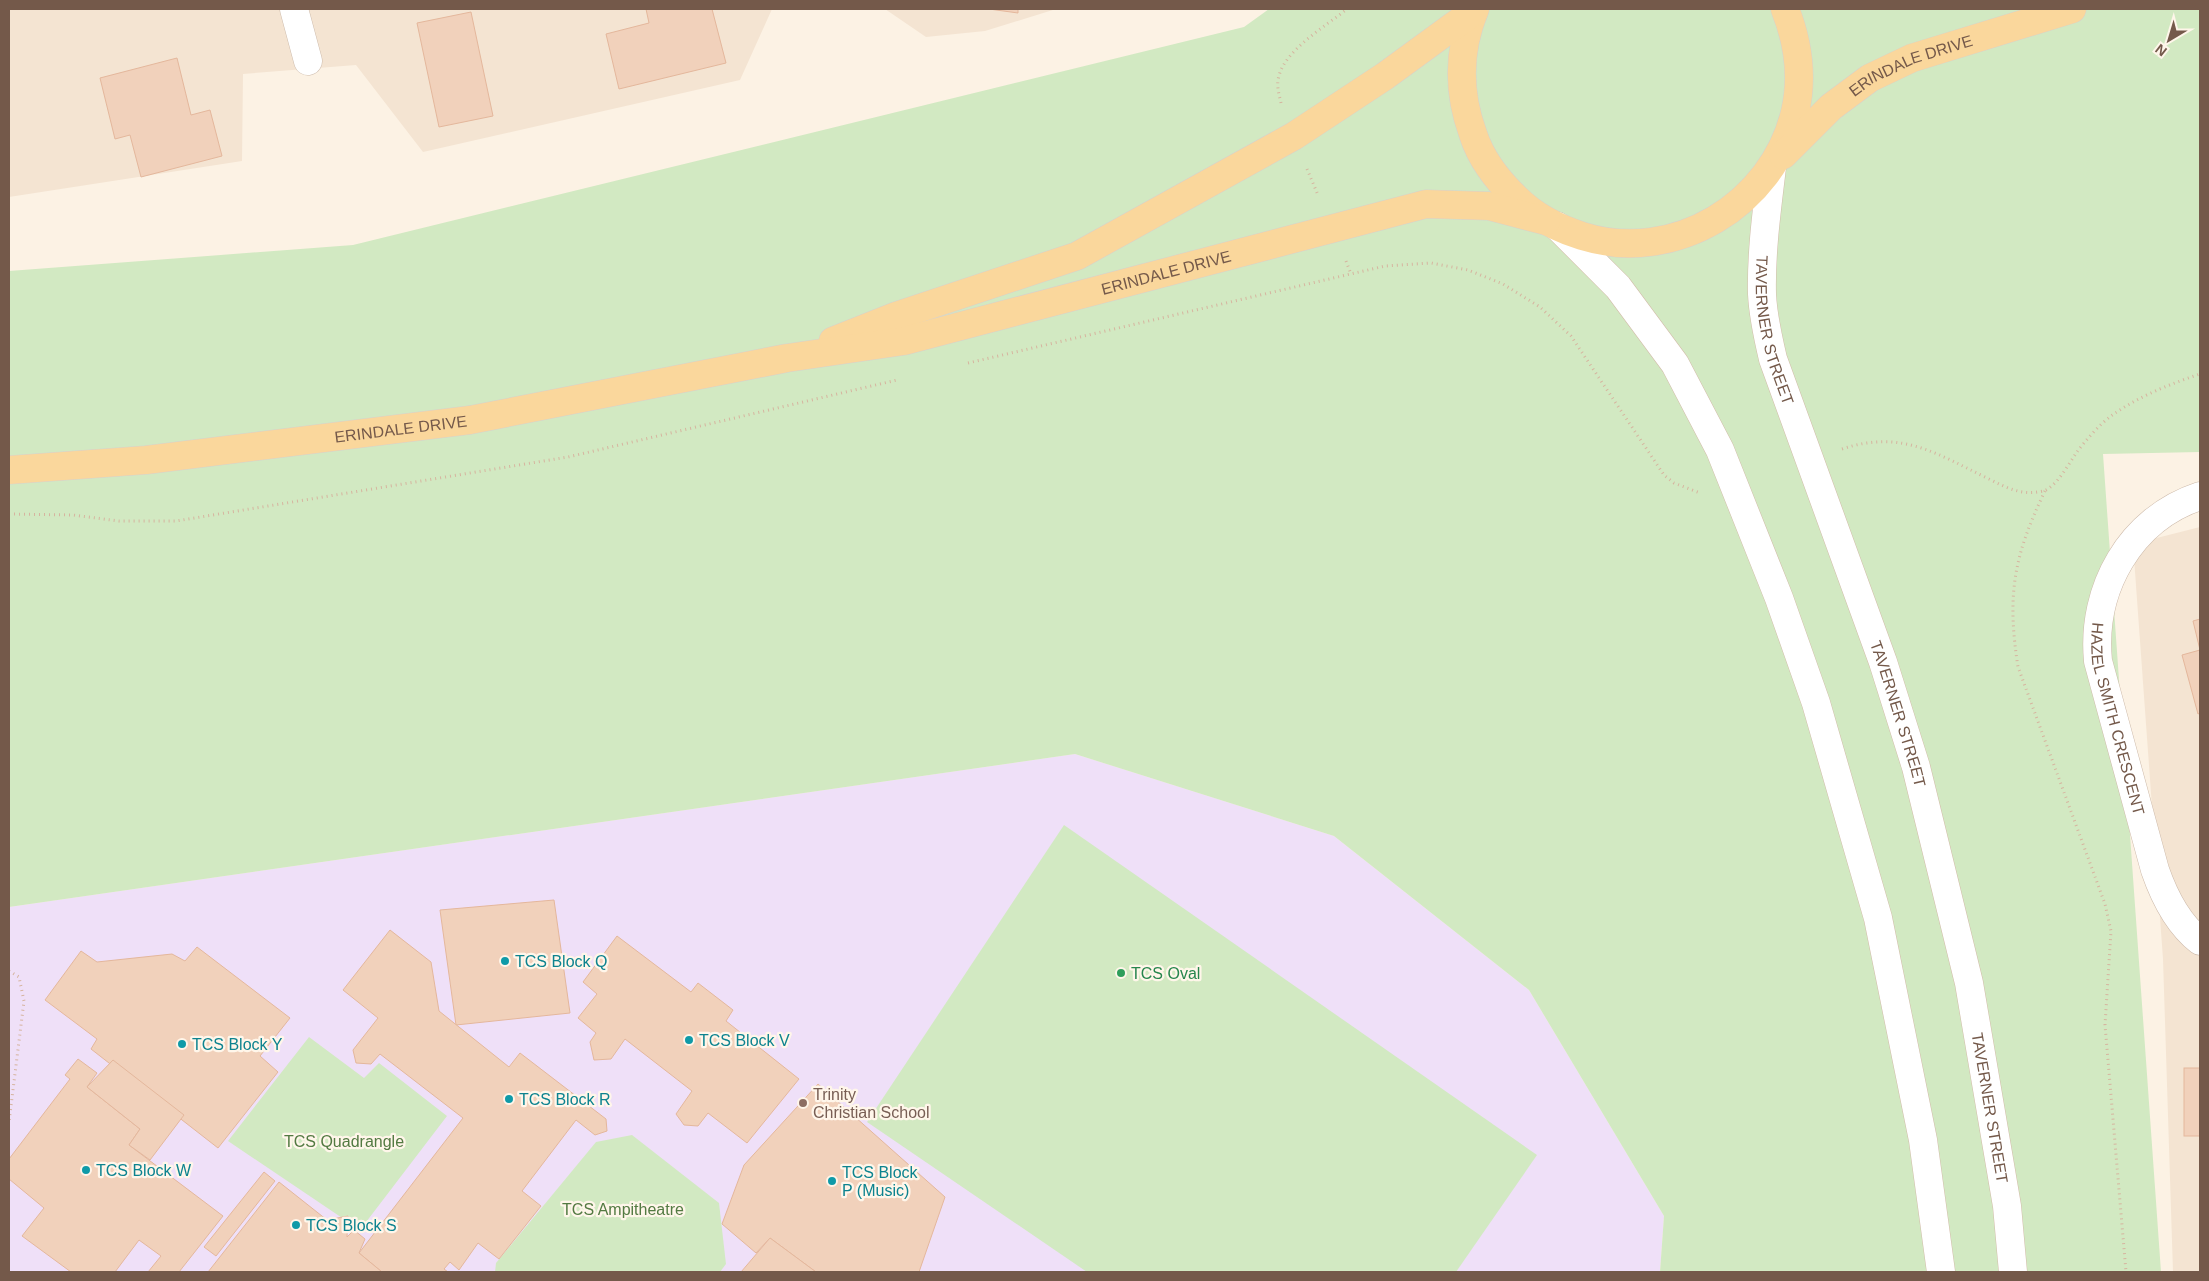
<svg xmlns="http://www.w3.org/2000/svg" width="2209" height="1281" font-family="Helvetica,sans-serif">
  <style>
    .residential { fill: #f4e4d2 }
    .education { fill: #efe0f8 }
    .green { fill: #d2e9c2 }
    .building { fill: #f1d1bb; stroke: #e4b79c }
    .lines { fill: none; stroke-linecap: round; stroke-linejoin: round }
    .minor-casing { stroke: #cdbaaa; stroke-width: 29 }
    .secondary-casing { stroke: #d2bcaa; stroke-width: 29 }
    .primary-casing { stroke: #d8d1cc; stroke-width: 29 }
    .path { stroke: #d6b49f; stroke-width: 3; stroke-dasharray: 1 4; stroke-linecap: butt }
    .minor { stroke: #fff; stroke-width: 28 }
    .secondary { stroke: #fff; stroke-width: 28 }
    .primary { stroke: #fad79c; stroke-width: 28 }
    .culture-dot { fill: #0f9aa8; stroke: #fff6ea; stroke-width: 2 }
    .leisure-dot { fill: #2e9e5b; stroke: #fff6ea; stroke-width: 2 }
    .education-dot { fill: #8d6e63; stroke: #fff6ea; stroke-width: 2 }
    .labels { text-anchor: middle; stroke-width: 4.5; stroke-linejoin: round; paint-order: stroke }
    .street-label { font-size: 16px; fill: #74594a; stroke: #fff6ea }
    .culture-label { font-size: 16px; fill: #0d838f; stroke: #fff6ea; text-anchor: start }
    .leisure-label { font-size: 16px; fill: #27864d; stroke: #fff6ea; text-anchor: start }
    .education-label { font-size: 16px; fill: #785e54; stroke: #fff6ea; text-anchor: start }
    .park-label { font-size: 16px; fill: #537a42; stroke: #fff6ea }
  </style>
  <rect width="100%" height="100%" fill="#fcf2e4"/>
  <!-- residential -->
  <g class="residential">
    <polygon points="9,9 772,9 740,80 423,152 356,65 243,74 242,161 9,197"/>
    <polygon points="885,9 1056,9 985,31 926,37"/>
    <polygon points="2200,527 2200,1272 2173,1272 2163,959 2133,544"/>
  </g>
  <!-- education -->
  <polygon class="education" points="1075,754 1334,836 1529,990 1664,1216 1660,1272 9,1272 9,907"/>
  <!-- green -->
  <g class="green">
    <polygon points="1269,9 2200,9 2200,452 2103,454 2161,1272 1660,1272 1664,1216 1529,990 1334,836 1075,754 9,907 9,271 353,245 1244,27"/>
    <polygon points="1064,825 1537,1155 1456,1272 1087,1272 867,1122"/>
    <polygon points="309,1037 364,1078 379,1063 447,1116 360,1230 228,1141"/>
    <polygon points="632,1135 719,1203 726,1264 720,1272 495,1272 496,1263 596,1142"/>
  </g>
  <!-- building -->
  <g class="building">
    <polygon points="646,9 712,9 726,63 619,89 606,34 649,23"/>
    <polygon points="989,9 1018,9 1018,13"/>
    <polygon points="471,12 493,116 439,127 417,23"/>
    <polygon points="177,58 191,115 210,110 222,156 141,177 130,135 115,139 100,78"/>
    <polygon points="2200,619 2200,650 2193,621"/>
    <polygon points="2200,650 2200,713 2198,714 2182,655"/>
    <polygon points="554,900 570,1013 456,1025 440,910"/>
    <polygon points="390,930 431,962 439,1011 509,1067 520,1053 606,1119 607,1131 595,1135 576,1120 522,1191 541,1206 499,1259 478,1243 459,1270 450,1262 444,1269 448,1272 382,1272 359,1253 463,1118 380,1054 371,1064 356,1063 353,1050 378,1018 343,990"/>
    <polygon points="617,936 691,992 698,983 733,1010 726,1021 799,1079 747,1143 708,1113 698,1126 684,1125 676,1114 692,1091 625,1039 611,1059 594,1060 590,1042 596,1033 578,1018 597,994 583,982"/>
    <polygon points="197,947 290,1018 260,1056 278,1072 218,1148 91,1049 97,1039 45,1000 81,951 97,962 172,954 185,961"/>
    <polygon points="78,1059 97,1073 87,1087 140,1129 129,1145 223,1216 179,1272 148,1272 161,1256 139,1240 115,1272 71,1272 22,1236 44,1208 9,1179 9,1159 70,1079 65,1075"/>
    <polygon points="113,1060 184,1115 150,1160 129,1145 140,1129 87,1087"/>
    <rect x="2184" y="1068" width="16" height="68"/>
    <polygon points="818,1084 945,1197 919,1272 816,1272 770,1238 756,1253 722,1224 744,1165"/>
    <polygon points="264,1172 275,1181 216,1256 204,1247"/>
    <polygon points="279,1182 327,1220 348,1216 347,1237 354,1230 365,1239 359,1253 382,1272 208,1272"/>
    <polygon points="770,1238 816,1272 741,1272"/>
  </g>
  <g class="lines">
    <!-- minor casing -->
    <g class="minor-casing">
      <g id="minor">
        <polyline points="294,9 308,61"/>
        <path id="s1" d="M2200,496C2130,519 2091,589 2098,661L2155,870C2164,896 2178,924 2200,941"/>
      </g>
    </g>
    <!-- secondary casing -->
    <g class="secondary-casing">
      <g id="secondary">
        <path id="s2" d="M1772,167C1767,209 1761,252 1762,294C1763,316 1768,338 1773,359L1883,662L1916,767L1969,983L2007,1206L2013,1272"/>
        <polyline points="1557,226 1618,287 1675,364 1720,450 1779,598 1816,703 1878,918 1923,1140 1941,1272"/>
      </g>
    </g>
    <!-- primary casing -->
    <g class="primary-casing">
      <g id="primary">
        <path d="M1475,9C1458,50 1458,93 1473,134C1481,159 1498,181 1517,199C1535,217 1557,228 1582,236C1674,265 1773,205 1795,112C1803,78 1798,42 1785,9"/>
        <path id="s3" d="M1783,155L1831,107L1870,78L1912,58L2072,9"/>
        <polyline points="833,341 896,316 1077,256 1294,136 1385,76 1474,11"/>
        <path id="s4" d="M9,470L146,460L470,420L787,358L904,341L1426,204L1489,206L1546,221"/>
      </g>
    </g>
    <!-- path -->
    <g class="path">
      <path d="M1281,103C1279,94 1276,85 1279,76C1285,50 1326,26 1347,9"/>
      <polyline points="1307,169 1318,195"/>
      <polyline points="1346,261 1351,274"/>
      <polyline points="968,363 1385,266 1431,263 1468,270 1503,284 1540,307 1571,336 1664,475 1674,483 1700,493"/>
      <path d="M1842,449C1902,429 1937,454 1989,479C2007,488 2022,496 2043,491C2056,488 2069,463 2077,452C2086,440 2099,425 2111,416C2137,397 2170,384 2200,374"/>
      <path d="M2045,491C2013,557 2007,596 2018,667L2105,904L2111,931L2105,1025L2126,1272"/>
      <polyline points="9,514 73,515 119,521 176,521 568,457 897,380"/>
      <polyline points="9,971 19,977 24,1001 9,1122"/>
    </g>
    <!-- minor -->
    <use href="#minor" class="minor"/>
    <!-- secondary -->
    <use href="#secondary" class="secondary"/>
    <!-- primary -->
    <use href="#primary" class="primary"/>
  </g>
  <!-- markers -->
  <g class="culture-dot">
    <circle cx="505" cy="961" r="5"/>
    <circle cx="689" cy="1040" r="5"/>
    <circle cx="182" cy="1044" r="5"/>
    <circle cx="509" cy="1099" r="5"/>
    <circle cx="86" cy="1170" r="5"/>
    <circle cx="832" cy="1181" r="5"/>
    <circle cx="296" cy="1225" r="5"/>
  </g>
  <circle class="leisure-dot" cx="1121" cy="973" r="5"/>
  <circle class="education-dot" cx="803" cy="1103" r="5"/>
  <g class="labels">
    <!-- street labels -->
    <g class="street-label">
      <text dy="6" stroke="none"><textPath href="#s3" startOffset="159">ERINDALE DRIVE</textPath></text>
      <text dy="6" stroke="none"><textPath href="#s4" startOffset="1176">ERINDALE DRIVE</textPath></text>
      <text dy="6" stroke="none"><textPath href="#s2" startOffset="165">TAVERNER STREET</textPath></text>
      <text dy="6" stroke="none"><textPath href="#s4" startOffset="394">ERINDALE DRIVE</textPath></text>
      <text dy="6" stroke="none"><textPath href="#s2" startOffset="570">TAVERNER STREET</textPath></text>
      <text dy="6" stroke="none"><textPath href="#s1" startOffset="270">HAZEL SMITH CRESCENT</textPath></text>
      <text dy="6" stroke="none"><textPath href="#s2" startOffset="975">TAVERNER STREET</textPath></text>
    </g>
    <!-- culture labels -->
    <g class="culture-label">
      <text x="515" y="967">TCS Block Q</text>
      <text x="699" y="1046">TCS Block V</text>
      <text x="192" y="1050">TCS Block Y</text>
      <text x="519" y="1105">TCS Block R</text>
      <text x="96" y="1176">TCS Block W</text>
      <text x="842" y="1178">TCS Block<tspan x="842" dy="18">P (Music)</tspan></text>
      <text x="306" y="1231">TCS Block S</text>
    </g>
    <!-- leisure labels -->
    <g class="leisure-label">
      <text x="1131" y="979">TCS Oval</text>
    </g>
    <!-- education labels -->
    <g class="education-label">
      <text x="813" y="1100">Trinity<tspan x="813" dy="18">Christian School</tspan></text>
    </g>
    <!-- park labels -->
    <g class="park-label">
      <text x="344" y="1147">TCS Quadrangle</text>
      <text x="623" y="1215">TCS Ampitheatre</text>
    </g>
  </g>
  <!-- border -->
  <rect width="2209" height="1281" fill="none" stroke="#74594a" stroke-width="20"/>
  <!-- north arrow -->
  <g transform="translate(2169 40) rotate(218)" stroke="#fff6ea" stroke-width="4" paint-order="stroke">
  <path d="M0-4L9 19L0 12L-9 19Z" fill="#74594a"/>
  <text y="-8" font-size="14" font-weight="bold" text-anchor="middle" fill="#74594a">N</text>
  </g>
</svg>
